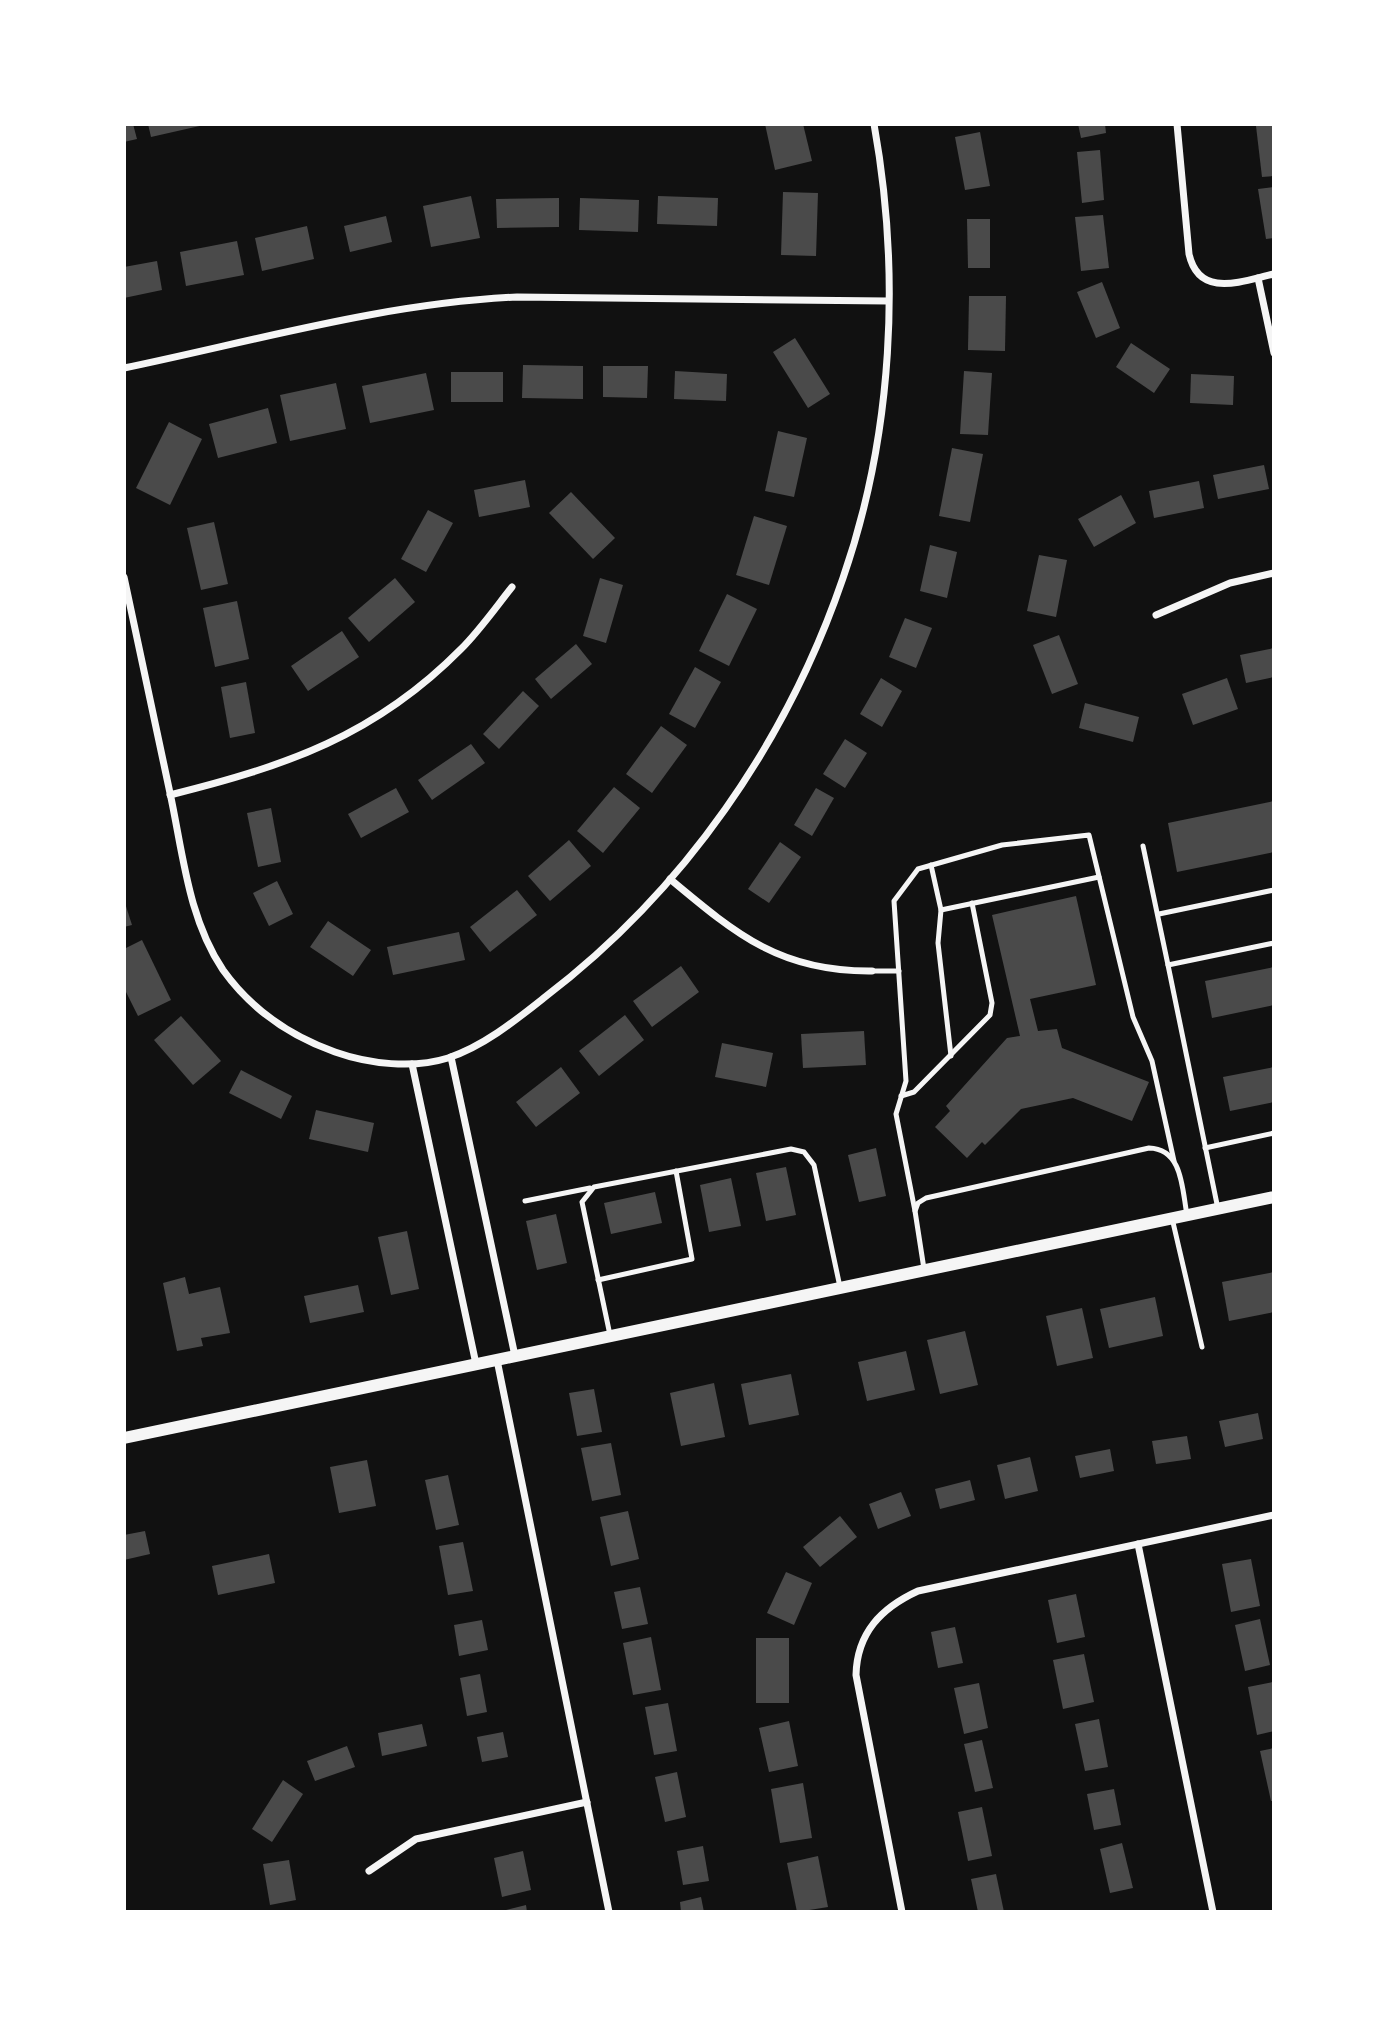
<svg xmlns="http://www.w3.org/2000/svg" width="1398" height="2036" font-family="Bitter,serif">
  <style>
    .building { fill: #4a4a4a }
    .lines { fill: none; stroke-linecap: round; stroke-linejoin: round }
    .service { stroke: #f5f5f5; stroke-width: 5 }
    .minor { stroke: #f5f5f5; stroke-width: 7 }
    .tertiary { stroke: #f5f5f5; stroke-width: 12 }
  </style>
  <rect width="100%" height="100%" fill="#111"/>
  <!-- building -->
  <g class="building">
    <polygon points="124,124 133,124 137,139 124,142"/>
    <polygon points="148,124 204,124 204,125 151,137"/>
    <polygon points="765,124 803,124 812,161 775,170"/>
    <polygon points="1078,124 1105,124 1106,133 1081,138"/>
    <polygon points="1274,124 1274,176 1262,177 1256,126"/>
    <polygon points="980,132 990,186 965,190 955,137"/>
    <polygon points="1100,150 1104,200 1082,203 1077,152"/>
    <polygon points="1274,187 1274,238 1266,239 1258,189"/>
    <polygon points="783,192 818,193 816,256 781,255"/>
    <polygon points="471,196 480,238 431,247 423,206"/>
    <polygon points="658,196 718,198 717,226 657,224"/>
    <polygon points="559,198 559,227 497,228 496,199"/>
    <polygon points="580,198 639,200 638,232 579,230"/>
    <polygon points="1103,215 1109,268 1081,271 1075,217"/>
    <polygon points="386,216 392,242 350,252 344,226"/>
    <polygon points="967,219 990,219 990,268 968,268"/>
    <polygon points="307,226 314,259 262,271 255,238"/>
    <polygon points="237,241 244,275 186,286 180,252"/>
    <polygon points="157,261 162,290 124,298 124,267"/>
    <polygon points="1102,282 1120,328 1096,338 1077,292"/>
    <polygon points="969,296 1006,296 1005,351 968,350"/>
    <polygon points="795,338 830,394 808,408 773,352"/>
    <polygon points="1131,343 1170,369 1154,393 1116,367"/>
    <polygon points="523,365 583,366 583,399 522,398"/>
    <polygon points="603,366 648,366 647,398 603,397"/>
    <polygon points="675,371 727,374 726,401 674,399"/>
    <polygon points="964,371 992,373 988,435 960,434"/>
    <rect x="451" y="372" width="52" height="30"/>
    <polygon points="426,373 434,410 370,423 362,386"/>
    <polygon points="1191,374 1234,376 1233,405 1190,403"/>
    <polygon points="336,383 346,429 290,441 280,395"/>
    <polygon points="268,408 277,443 218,458 209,424"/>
    <polygon points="169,422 202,439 170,505 136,488"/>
    <polygon points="778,431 807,438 794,497 765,491"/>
    <polygon points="952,448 983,454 970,522 939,516"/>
    <polygon points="1264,465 1269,489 1218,499 1213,475"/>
    <polygon points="525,480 530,507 479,517 474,490"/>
    <polygon points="1199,481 1204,508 1154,518 1149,491"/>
    <polygon points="571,492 615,538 593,559 549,513"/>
    <polygon points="1121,495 1136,523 1094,547 1078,519"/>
    <polygon points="428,510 453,523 426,572 401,559"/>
    <polygon points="754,516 787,526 769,585 736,575"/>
    <polygon points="214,522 228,584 201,590 187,528"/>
    <polygon points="930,545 957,552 947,598 920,591"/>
    <polygon points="1039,555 1067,560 1056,617 1027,611"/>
    <polygon points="395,578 415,602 369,642 348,618"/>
    <polygon points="600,578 623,585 606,643 583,636"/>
    <polygon points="727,594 757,609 729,666 699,651"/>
    <polygon points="237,601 249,659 215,667 203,608"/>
    <polygon points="905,618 932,628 916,668 889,657"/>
    <polygon points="342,631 359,657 308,691 291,666"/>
    <polygon points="1059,635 1078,684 1052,694 1033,645"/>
    <polygon points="576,644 592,664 551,699 535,679"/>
    <polygon points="1274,648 1274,677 1246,683 1240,655"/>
    <polygon points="695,667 721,682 695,728 669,714"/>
    <polygon points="881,678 902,691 882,727 860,714"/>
    <polygon points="1227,678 1238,709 1193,725 1182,694"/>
    <polygon points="246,682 255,733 230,738 221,687"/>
    <polygon points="523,691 539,706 499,749 483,734"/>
    <polygon points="1085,703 1139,717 1133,742 1079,728"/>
    <polygon points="661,726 687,745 652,793 626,774"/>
    <polygon points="845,739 867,753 845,788 823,774"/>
    <polygon points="471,744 485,763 432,800 418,780"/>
    <polygon points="614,787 640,808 603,853 577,831"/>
    <polygon points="396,788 409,812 361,838 348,814"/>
    <polygon points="816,788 834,798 812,836 794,825"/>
    <polygon points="1274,801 1274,852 1177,872 1168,823"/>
    <polygon points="271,808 281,862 258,867 247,813"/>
    <polygon points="569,840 591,866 550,901 528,876"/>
    <polygon points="780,842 801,857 769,903 748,889"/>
    <polygon points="277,881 293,914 269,926 253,893"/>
    <polygon points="517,890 537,915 490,952 470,927"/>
    <polygon points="1076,896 1096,985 1030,999 1038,1031 1057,1029 1062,1048 1149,1082 1132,1121 1073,1098 1021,1109 985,1145 982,1142 967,1158 935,1127 950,1111 946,1106 1007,1038 1020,1036 992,915"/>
    <polygon points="124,900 132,925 124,927"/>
    <polygon points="328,921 371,950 353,976 310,947"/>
    <polygon points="459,932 465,960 393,975 387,947"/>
    <polygon points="142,940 171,1000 138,1016 124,988 124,949"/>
    <polygon points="681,966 699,992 652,1027 633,1001"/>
    <polygon points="1274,967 1274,1005 1212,1018 1205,981"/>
    <polygon points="625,1015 644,1040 599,1076 579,1051"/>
    <polygon points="181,1016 221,1061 193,1085 154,1040"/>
    <polygon points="864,1031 866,1065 803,1068 801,1034"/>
    <polygon points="722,1043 773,1053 766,1087 715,1077"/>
    <polygon points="561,1067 580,1093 536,1127 516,1102"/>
    <polygon points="1274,1067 1274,1102 1230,1111 1223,1077"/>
    <polygon points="241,1070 292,1096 281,1119 229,1093"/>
    <polygon points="316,1110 374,1123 368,1152 309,1139"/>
    <polygon points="876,1148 886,1196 859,1202 848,1155"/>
    <polygon points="786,1167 796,1215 766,1221 756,1173"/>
    <polygon points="731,1178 741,1226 709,1232 700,1185"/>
    <polygon points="655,1192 662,1223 611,1234 604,1203"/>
    <polygon points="556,1214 567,1263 537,1270 526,1221"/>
    <polygon points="407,1231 419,1289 391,1295 378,1237"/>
    <polygon points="1274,1272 1274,1312 1229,1321 1222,1282"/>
    <polygon points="185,1277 189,1294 220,1287 230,1333 201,1338 203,1346 177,1351 163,1283"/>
    <polygon points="358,1285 364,1312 310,1323 304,1296"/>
    <polygon points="1155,1297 1163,1336 1109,1348 1100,1309"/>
    <polygon points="1082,1308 1093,1358 1057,1366 1046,1316"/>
    <polygon points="965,1331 978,1385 940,1394 927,1340"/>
    <polygon points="906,1351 915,1390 867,1401 858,1362"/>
    <polygon points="791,1374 799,1415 749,1425 741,1384"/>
    <polygon points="714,1383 725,1437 681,1446 670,1393"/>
    <polygon points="594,1389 602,1432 577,1436 569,1393"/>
    <polygon points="1258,1413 1263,1439 1225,1447 1219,1421"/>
    <polygon points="1187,1436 1191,1459 1156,1464 1152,1441"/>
    <polygon points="611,1443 621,1495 592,1501 581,1448"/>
    <polygon points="1110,1449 1114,1471 1080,1478 1075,1456"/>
    <polygon points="1030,1457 1038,1491 1005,1499 997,1465"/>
    <polygon points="367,1460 376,1506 339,1513 330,1467"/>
    <polygon points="448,1475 459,1525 436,1530 425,1480"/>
    <polygon points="970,1480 975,1500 940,1509 935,1489"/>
    <polygon points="901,1492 911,1516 878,1529 869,1504"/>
    <polygon points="628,1511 639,1559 611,1566 600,1517"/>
    <polygon points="840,1516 857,1537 820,1567 803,1547"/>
    <polygon points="145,1531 150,1554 124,1560 124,1535"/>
    <polygon points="463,1542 473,1591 448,1595 439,1546"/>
    <polygon points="269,1554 275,1583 218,1595 212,1566"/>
    <polygon points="1251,1559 1260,1606 1231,1612 1222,1564"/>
    <polygon points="786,1572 812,1583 794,1625 767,1613"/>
    <polygon points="640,1587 648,1624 622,1629 614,1592"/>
    <polygon points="1076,1594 1085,1637 1057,1643 1048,1600"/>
    <polygon points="1260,1619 1270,1665 1245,1671 1235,1625"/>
    <polygon points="482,1620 488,1650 459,1656 454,1625"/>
    <polygon points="955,1627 963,1663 938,1668 931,1632"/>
    <polygon points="651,1637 661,1690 633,1695 623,1643"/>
    <rect x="756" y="1638" width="33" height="65"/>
    <polygon points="1084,1654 1094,1702 1063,1709 1053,1660"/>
    <polygon points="480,1674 487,1712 467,1716 460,1678"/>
    <polygon points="1273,1682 1274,1731 1257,1735 1248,1687"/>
    <polygon points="979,1683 988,1728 964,1734 954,1688"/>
    <polygon points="668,1703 677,1751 654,1755 645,1707"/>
    <polygon points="1099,1719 1108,1767 1085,1771 1075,1724"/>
    <polygon points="789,1721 798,1766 769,1772 759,1728"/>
    <polygon points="422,1724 427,1746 382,1756 378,1733"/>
    <polygon points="503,1732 508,1757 482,1762 477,1737"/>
    <polygon points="982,1740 993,1788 975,1792 964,1744"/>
    <polygon points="347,1746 355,1767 315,1781 307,1761"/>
    <polygon points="1274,1748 1274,1801 1271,1801 1260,1751"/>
    <polygon points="677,1772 686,1817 665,1822 655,1777"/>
    <polygon points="283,1780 303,1794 272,1842 252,1829"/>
    <polygon points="803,1783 812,1838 780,1843 771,1789"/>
    <polygon points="1114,1789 1121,1825 1094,1830 1087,1794"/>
    <polygon points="982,1807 992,1856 968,1861 958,1812"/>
    <polygon points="1122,1843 1133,1888 1110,1893 1100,1849"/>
    <polygon points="703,1846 709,1881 683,1885 677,1851"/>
    <polygon points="523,1851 531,1890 502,1897 494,1858"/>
    <polygon points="818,1856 828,1907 797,1912 787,1863"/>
    <polygon points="289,1860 296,1900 270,1905 263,1864"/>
    <polygon points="996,1874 1004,1912 978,1912 971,1879"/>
    <polygon points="701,1897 704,1912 681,1912 680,1902"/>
    <polygon points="526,1905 527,1912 502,1912 502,1911"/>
  </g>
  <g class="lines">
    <!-- service -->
    <g class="service">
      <polyline points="1143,846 1168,965"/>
      <polyline points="931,865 941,910 1099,877"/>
      <polyline points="941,910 938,943 951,1056"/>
      <polyline points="1159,914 1274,890"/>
      <polyline points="872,971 899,971"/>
      <polyline points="901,1096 914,1092 990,1015 992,1003 972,903"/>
      <polyline points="1205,1148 1274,1133"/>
      <polyline points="525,1201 590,1188"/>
      <polyline points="1218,1209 1168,965 1274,943"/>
      <polyline points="915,1211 896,1114 906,1081 894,901 918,869 1002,845 1089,835 1133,1017 1152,1061 1174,1161"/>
      <polyline points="1172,1218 1202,1347"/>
      <path d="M924,1269L915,1211L918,1203L926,1198L1149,1148C1183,1149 1182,1189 1187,1215"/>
      <polyline points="598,1280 692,1259 676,1171"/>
      <polyline points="610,1335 582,1202 594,1187 791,1149 804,1152 814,1165 840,1287"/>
    </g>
    <!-- minor -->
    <g class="minor">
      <path d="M1177,124L1189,254C1199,299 1242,281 1274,274"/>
      <polyline points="1258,278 1274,353"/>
      <path d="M124,368C254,341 385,303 517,297L888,301"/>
      <path d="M124,577C140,649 155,721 170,793C183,853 188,918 223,970C251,1009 290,1036 335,1052C369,1064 413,1069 448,1058C484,1046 516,1020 545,997C684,891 787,742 843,578C893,434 901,274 874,124"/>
      <polyline points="1156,615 1230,583 1274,573"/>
      <path d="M170,795C286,766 375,736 461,649C480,630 496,607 512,587"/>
      <path d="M670,879C737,935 781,972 872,971"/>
      <polyline points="451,1057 515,1356"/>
      <polyline points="412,1064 476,1364"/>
      <polyline points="497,1360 609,1912"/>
      <polyline points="1138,1544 1213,1912"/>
      <polyline points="369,1871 416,1839 587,1802"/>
      <path d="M902,1912L856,1675C857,1633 881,1608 918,1591L1274,1515"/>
    </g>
    <!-- tertiary -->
    <polyline class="tertiary" points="124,1438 1274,1197"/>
  </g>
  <!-- border -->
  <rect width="1398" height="2036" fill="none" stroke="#ffffff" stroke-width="252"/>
</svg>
